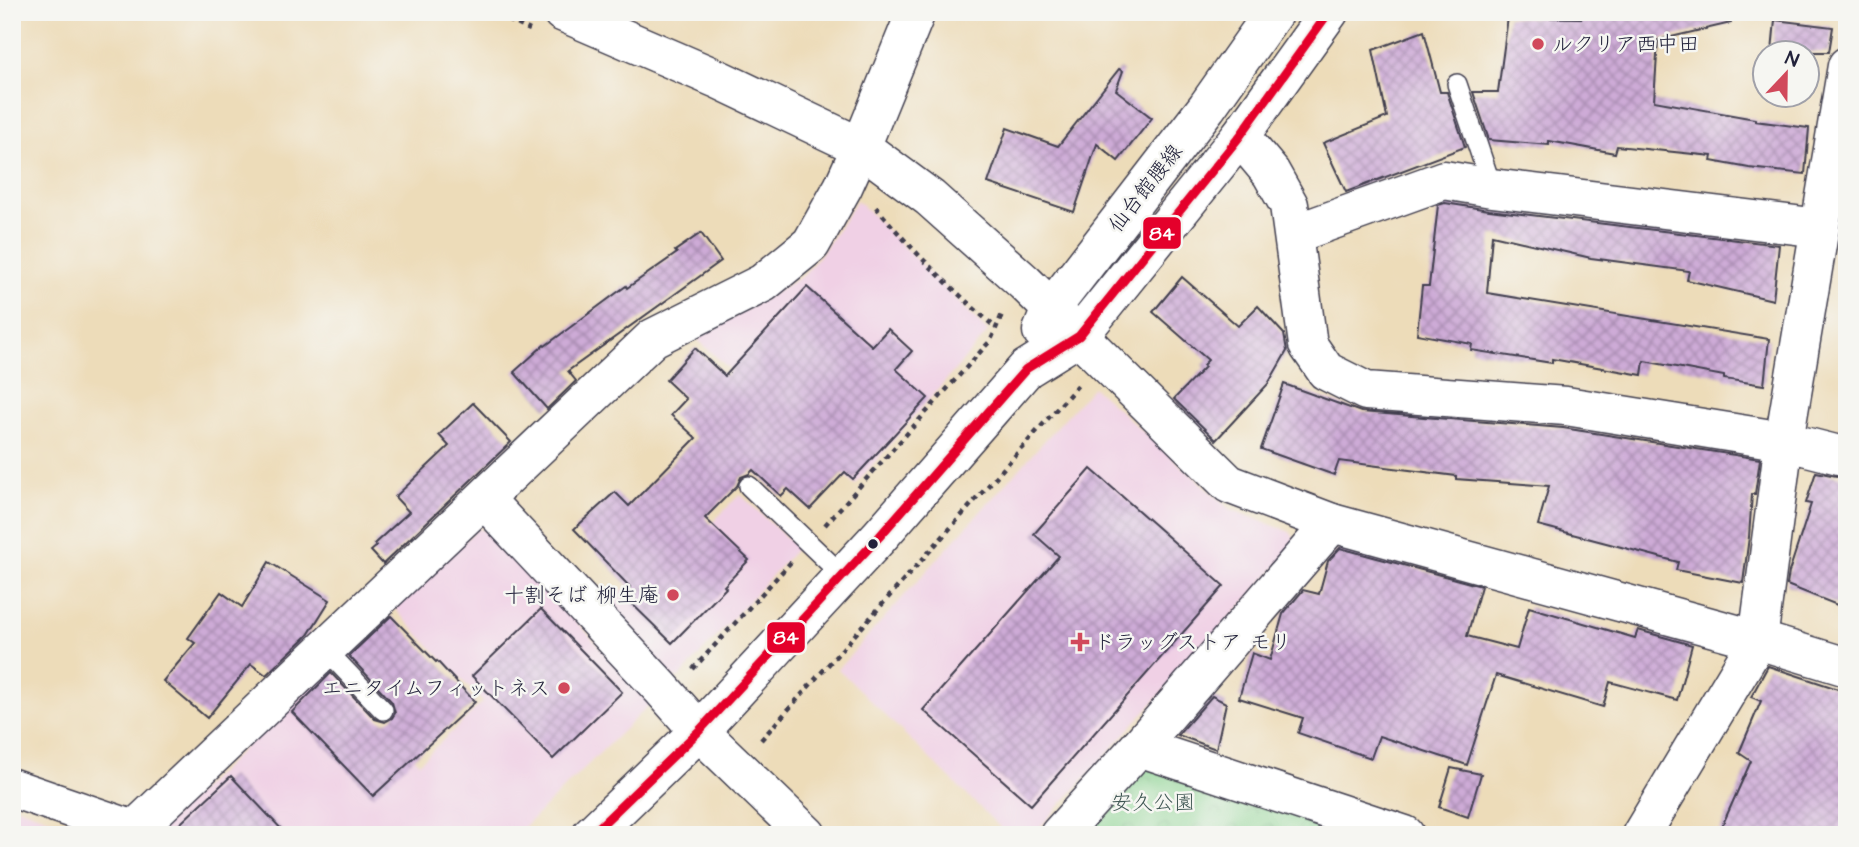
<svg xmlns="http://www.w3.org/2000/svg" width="1859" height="847" font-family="'Architects Daughter','Klee One',sans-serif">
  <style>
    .built { fill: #f0d0e5 }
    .park { fill: url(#park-crowns); stroke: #547a64; stroke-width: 2 }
    .building { fill: url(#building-cross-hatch) }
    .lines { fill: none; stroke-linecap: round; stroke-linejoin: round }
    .lane-casing { stroke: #403e4e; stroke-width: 22 }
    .street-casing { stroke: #403e4e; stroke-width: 41 }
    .secondary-casing { stroke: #403e4e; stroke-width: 41 }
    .path { stroke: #403e4e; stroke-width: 4.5; stroke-dasharray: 5 5; stroke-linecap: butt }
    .lane { stroke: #fff; stroke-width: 19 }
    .street { stroke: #fff; stroke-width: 38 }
    .secondary { stroke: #fff; stroke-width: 38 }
    .bus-1-casing { stroke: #f6f6f2; stroke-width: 14 }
    .bus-1 { stroke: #e4002b; stroke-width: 9 }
    .poi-dot { fill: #d1495b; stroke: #f6f6f2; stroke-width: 2.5 }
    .bus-dot { fill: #22223b; stroke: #f6f6f2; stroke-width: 2.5 }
    .labels { text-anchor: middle; stroke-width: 5; stroke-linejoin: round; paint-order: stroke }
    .poi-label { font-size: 21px; fill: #22223b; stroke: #f6f6f2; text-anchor: start }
    .street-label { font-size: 21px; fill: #22223b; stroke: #f6f6f2 }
    .park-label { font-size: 21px; fill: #405754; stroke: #f6f6f2 }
    .line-badge { stroke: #f6f6f2; stroke-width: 2.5 }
    .badge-label { font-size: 19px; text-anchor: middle; font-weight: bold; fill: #fff }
  </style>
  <defs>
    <pattern id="park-crowns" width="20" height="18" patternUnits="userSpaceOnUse" patternTransform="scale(1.75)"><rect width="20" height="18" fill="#86d18d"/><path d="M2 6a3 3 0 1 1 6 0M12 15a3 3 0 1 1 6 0" fill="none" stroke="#73b37b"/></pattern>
    <pattern id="building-cross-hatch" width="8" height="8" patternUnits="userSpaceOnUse" patternTransform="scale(1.75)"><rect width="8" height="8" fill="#ceabd7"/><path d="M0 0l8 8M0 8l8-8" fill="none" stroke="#a78bb0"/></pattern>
  </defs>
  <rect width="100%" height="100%" fill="#f6f6f2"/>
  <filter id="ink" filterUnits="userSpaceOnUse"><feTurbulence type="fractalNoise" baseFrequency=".0143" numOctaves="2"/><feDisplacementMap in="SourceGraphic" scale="14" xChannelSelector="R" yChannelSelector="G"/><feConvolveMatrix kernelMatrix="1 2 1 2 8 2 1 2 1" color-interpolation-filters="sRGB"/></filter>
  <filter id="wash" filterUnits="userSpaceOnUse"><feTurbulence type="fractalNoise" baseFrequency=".00686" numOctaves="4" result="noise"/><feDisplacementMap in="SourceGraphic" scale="28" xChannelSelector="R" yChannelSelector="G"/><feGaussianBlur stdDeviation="1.57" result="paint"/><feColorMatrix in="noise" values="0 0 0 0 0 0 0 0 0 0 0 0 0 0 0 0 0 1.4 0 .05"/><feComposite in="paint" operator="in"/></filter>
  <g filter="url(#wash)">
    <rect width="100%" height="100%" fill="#eddcb9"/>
    <!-- built -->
    <g class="built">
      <polygon points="857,200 988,332 855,485 697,339 804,275 826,247"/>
      <polygon points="1093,387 1230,509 1290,532 1298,543 1033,835 1008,835 838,669"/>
      <polygon points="740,494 797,548 679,678 672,679 604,609 676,537 688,548"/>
      <polygon points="477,529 494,531 651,703 516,835 154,835 330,665 419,763 483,702 394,608"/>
      <polygon points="12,805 95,835 12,835"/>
    </g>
    <!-- park -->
    <polygon class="park" points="1149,768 1314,820 1317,835 1078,835 1137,771"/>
    <g id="blocks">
      <!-- building -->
      <g class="building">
        <polygon points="1582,12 1730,12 1731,23 1658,40 1654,101 1755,119 1755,121 1809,128 1805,174 1749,168 1711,161 1712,156 1617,146 1615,153 1549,141 1549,145 1489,140 1473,92 1498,92 1508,17 1582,18"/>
        <polygon points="1775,20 1833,27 1829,52 1772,52"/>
        <polygon points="1424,31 1440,92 1447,92 1465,147 1346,192 1323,143 1387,117 1373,50"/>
        <polygon points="1119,69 1123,71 1116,90 1152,118 1118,161 1097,144 1074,212 988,183 1007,128 1058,146"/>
        <polygon points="1445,203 1489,210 1779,245 1773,300 1687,280 1689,271 1591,258 1492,235 1487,293 1769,339 1764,385 1724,379 1724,376 1644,361 1642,375 1552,359 1552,363 1471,350 1472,344 1417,334 1422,286 1429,286 1438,205"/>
        <polygon points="701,233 721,261 568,371 576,381 547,409 514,372 544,345 545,346 626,286 627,288 677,253 675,251"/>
        <polygon points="1182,277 1238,326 1258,306 1284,334 1287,351 1268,384 1216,440 1174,399 1205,367 1203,365 1208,360 1153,312"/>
        <polygon points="807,287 872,346 888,329 912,351 896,369 928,398 853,479 845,472 810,509 788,489 781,496 753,470 749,474 741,477 737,486 705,518 749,560 724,586 726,588 672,643 623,595 630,587 574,529 615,492 629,506 696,438 671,415 686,399 666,380 695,348 725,376"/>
        <polygon points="1284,384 1361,412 1563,428 1760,459 1755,494 1752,494 1749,537 1743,583 1676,570 1678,562 1538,525 1549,486 1456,479 1456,476 1339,461 1334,475 1261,449"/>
        <polygon points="473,403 511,442 383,564 371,551 377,546 374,544 409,512 395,497 449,446 439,435"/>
        <polygon points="1091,469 1224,586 1031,805 923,710 1059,556 1034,534"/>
        <polygon points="1816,472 1847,478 1847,588 1842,607 1787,585 1789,572 1811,504 1806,503"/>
        <polygon points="1340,548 1481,586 1467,636 1517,649 1529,607 1635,638 1638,630 1692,645 1677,700 1610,682 1603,707 1496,675 1467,765 1379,736 1371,758 1298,733 1303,718 1239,698 1252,653 1270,660 1283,614 1303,590 1319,594 1328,561"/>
        <polygon points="269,562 330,600 308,635 266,675 251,664 207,718 163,681 195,643 188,638 221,592 242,607"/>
        <polygon points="541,609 622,692 553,759 472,676"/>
        <polygon points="391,616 436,662 437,661 475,702 373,796 292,712 331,673 375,719 385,722 392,718 395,713 392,702 349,656"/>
        <polygon points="1768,666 1847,692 1847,835 1718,835 1751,761 1739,753 1761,701 1751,697"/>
        <polygon points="1212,696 1226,703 1216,749 1178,735"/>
        <polygon points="1451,768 1481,774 1468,817 1439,807"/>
        <polygon points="231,776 287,835 168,835"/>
      </g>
    </g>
  </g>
  <g filter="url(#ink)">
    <use href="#blocks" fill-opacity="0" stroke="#403e4e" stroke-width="2"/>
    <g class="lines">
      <!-- lane casing -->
      <g class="lane-casing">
        <g id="lane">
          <polyline points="1457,84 1492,188"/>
          <polyline points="749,486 843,576"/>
          <polyline points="325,649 383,710"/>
        </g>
      </g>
      <!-- street casing -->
      <g class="street-casing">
        <g id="street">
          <polyline points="1240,136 1271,173 1289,205 1308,345 1326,371 1366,391 1566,406 1784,441 1847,457"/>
          <polyline points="1294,234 1444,180 1492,188 1820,228"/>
          <polyline points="1079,336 1229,484 1332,523 1758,640 1847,667"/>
          <polyline points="484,499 661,688 699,731 807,835"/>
          <polyline points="1139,747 1405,835"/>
          <polyline points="12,788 134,830"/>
          <polyline points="129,835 653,338 763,283 811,244 843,187 861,147 916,12"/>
          <polyline points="1059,835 1139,747 1332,523"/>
          <polyline points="1641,835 1758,640 1784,441 1847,66"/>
        </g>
      </g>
      <!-- secondary casing -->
      <g class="secondary-casing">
        <g id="secondary">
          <polyline points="562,12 720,80 861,147 930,198 1025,283 1079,336"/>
          <polyline points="1042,331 1051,309 1207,107 1274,12"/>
          <polyline points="591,835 699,731 879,537 1026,369 1079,336 1240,136 1329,12"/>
        </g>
      </g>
      <!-- path -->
      <g class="path">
        <polyline points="490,12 530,30"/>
        <path d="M876,207C912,251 953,290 996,328"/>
        <polyline points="825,525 991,340 1003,312"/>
        <polyline points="693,669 791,562"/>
        <polyline points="761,740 1079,384"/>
      </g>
      <!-- lane -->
      <use href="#lane" class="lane"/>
      <!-- street -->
      <use href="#street" class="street"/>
      <!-- secondary -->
      <use href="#secondary" class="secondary"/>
      <!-- bus-1 casing -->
      <g class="bus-1-casing">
        <polyline id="bus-1" points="591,835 699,731 879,537 1026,369 1079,336 1240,136 1329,12"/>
      </g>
      <!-- bus-1 -->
      <use href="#bus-1" class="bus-1"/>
    </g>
  </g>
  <!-- markers -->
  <g class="poi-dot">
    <circle cx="1538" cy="44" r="7"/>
    <circle cx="673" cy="595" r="7"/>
    <path d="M1076.5 631.5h7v7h7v7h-7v7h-7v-7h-7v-7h7z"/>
    <circle cx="564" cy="688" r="7"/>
  </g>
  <circle class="bus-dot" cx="873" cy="544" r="6"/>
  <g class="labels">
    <!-- poi labels -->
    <g class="poi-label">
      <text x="1552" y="51">ルクリア西中田</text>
      <text x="659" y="602" text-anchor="end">十割そば 柳生庵</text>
      <text x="1094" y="649">ドラッグストア モリ</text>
      <text x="550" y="695" text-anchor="end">エニタイムフィットネス</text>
    </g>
    <!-- street labels -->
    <g class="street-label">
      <text transform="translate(1145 188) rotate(-52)" y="7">仙台館腰線</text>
    </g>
    <!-- park labels -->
    <g class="park-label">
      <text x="1153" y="809">安久公園</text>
    </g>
  </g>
  <g class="line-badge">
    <rect x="1142" y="216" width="40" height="34" rx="7" fill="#e4002b"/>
    <rect x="766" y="621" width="40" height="33" rx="7" fill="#e4002b"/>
  </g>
  <g class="badge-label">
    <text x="1162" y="240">84</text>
    <text x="786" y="644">84</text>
  </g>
  <!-- margin -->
  <rect width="1859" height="847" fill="none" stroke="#f6f6f2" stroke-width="42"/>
  <!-- north arrow -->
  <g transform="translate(1786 74) rotate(22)"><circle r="33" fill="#f6f6f2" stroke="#a1a1a9" stroke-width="2"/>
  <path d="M0-5L12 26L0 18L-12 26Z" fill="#d1495b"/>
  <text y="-10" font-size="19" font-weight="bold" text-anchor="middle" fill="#22223b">N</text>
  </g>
</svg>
